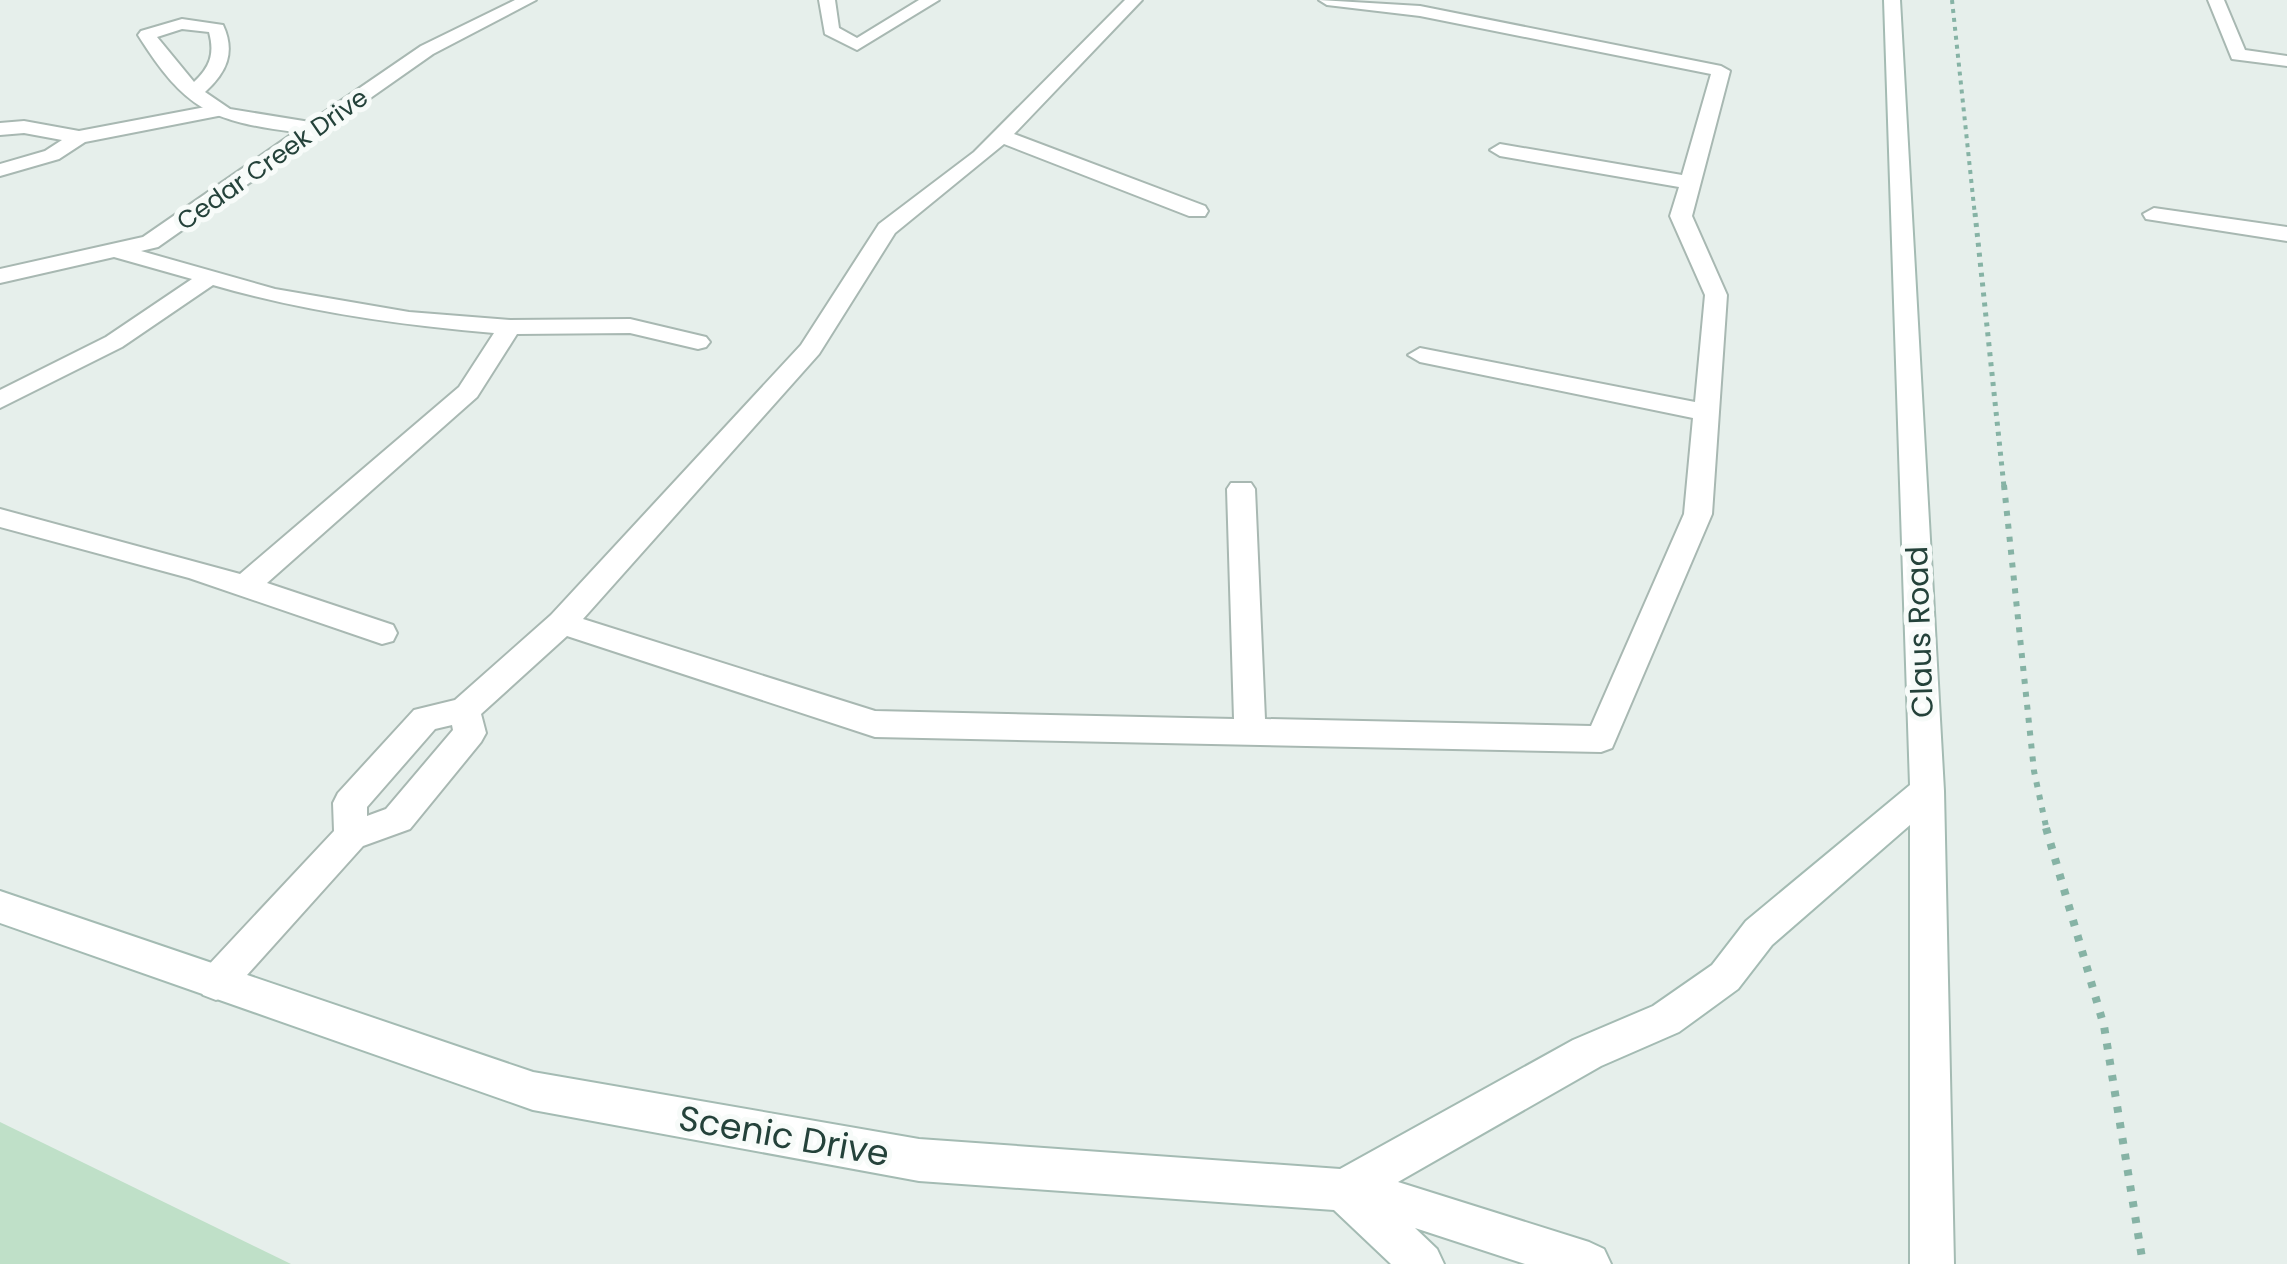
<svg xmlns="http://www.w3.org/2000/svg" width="2287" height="1264" font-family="Poppins,sans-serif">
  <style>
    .green { fill: #bfe0c8 }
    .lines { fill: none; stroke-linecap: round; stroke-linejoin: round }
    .lane-casing { stroke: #a8b8b2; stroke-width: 4 }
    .street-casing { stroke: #a8b8b2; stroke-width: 4 }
    .secondary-casing { stroke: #a4bbb3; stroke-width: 4 }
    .path-far3 { stroke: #86b3a5; stroke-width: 4; stroke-dasharray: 4 5; stroke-linecap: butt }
    .path-far2 { stroke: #86b3a5; stroke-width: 5; stroke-dasharray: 4 6; stroke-linecap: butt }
    .path-far1 { stroke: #86b3a5; stroke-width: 6; stroke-dasharray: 5 8; stroke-linecap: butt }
    .path { stroke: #86b3a5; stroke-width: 8; stroke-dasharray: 6 10; stroke-linecap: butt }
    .lane { fill: #fff; fill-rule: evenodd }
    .street { fill: #fff; fill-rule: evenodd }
    .secondary { fill: #fff; fill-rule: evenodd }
    .labels { text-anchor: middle; stroke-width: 10; stroke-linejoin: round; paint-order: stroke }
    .far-street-label { font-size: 25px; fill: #24423a; stroke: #f7fbf9 }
    .street-label { font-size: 30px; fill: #24423a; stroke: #f7fbf9 }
    .near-street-label { font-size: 35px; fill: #24423a; stroke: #f7fbf9 }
  </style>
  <rect width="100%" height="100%" fill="#e6efeb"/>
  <!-- green -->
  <polygon class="green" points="0,1122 291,1264 0,1264"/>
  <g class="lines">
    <!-- lane casing -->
    <g class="lane-casing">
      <g id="lane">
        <path d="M1125,0H1142L1014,134L1205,206L1208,211L1205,216H1189L1004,144L895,233L819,354L583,619L875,711L1234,719L1227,489L1231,483H1251L1255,489L1265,719L1591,726L1684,514L1693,418L1420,362L1408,355L1420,348L1695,402L1705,295L1670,216L1679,187L1500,156L1490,150L1500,144L1682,175L1711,74L1420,16L1327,5L1319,0L1420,6L1721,66L1730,71L1692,216L1727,295L1712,514L1612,748L1601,752L875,737L567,636L481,714L486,733L481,742L410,829L363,846L229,995L216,1000L203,995L197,983L203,971L334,831L333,803L338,793L414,710L455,700L551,615L801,345L879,224L974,152ZM452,725L453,730L386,809L367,816V807L435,729Z"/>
        <polygon points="216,105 226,111 223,115 85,142 59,159 0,176 0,164 45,151 62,140 24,133 0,135 0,123 24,121 79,131"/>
      </g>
    </g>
    <!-- street casing -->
    <g class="street-casing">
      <g id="street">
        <path d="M515,0H536L433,54L158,247L141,251L275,289L409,312L510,320L630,319L706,337L710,342L706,347L698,349L630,333L517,334L477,397L267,583L393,625L397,633L393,641L382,644L189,578L0,527V509L240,574L459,387L494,333C399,325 305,312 213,285L122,347L0,408V390L106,337L192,279L114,257L0,283V269L143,237L295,132C211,121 185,110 138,35L141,31L182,19L223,25C236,53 226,73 205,92L230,109L310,122L421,46ZM182,29L209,32C215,54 210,67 194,82L157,37Z"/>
        <polygon points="819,0 835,0 839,28 857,38 919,0 939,0 857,50 825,34"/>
        <polygon points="2208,0 2224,0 2245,50 2287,56 2287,66 2232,59"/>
        <polygon points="2154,208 2287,227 2287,241 2146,219 2143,214"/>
      </g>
    </g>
    <!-- secondary casing -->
    <g class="secondary-casing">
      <polygon id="secondary" points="1884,0 1900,0 1944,791 1954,1264 1910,1264 1910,825 1772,945 1738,989 1679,1032 1601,1066 1398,1182 1589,1242 1604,1249 1611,1264 1525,1264 1415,1228 1437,1249 1444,1264 1391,1264 1334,1210 919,1181 533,1110 0,923 0,891 533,1072 919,1139 1340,1169 1573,1040 1653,1006 1712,965 1746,921 1910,785"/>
    </g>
    <!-- path-far3 -->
    <polyline class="path-far3" points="1952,0 1975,216"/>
    <!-- path-far2 -->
    <polyline class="path-far2" points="1975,213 2004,487"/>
    <!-- path-far1 -->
    <polyline class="path-far1" points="2004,485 2034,771 2047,831"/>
    <!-- path -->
    <polyline class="path" points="2046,828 2104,1026 2143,1264"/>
    <!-- lane -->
    <use href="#lane" class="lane"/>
    <!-- street -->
    <use href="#street" class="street"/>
    <!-- secondary -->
    <use href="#secondary" class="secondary"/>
  </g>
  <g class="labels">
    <!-- far-street labels -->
    <g class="far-street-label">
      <text transform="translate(272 159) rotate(-35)" y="9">Cedar Creek Drive</text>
    </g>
    <!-- street labels -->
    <g class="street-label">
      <text transform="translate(1920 632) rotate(-92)" y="10">Claus Road</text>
    </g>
    <!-- near-street labels -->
    <g class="near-street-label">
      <text transform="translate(784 1136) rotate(10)" y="12">Scenic Drive</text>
    </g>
  </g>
</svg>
